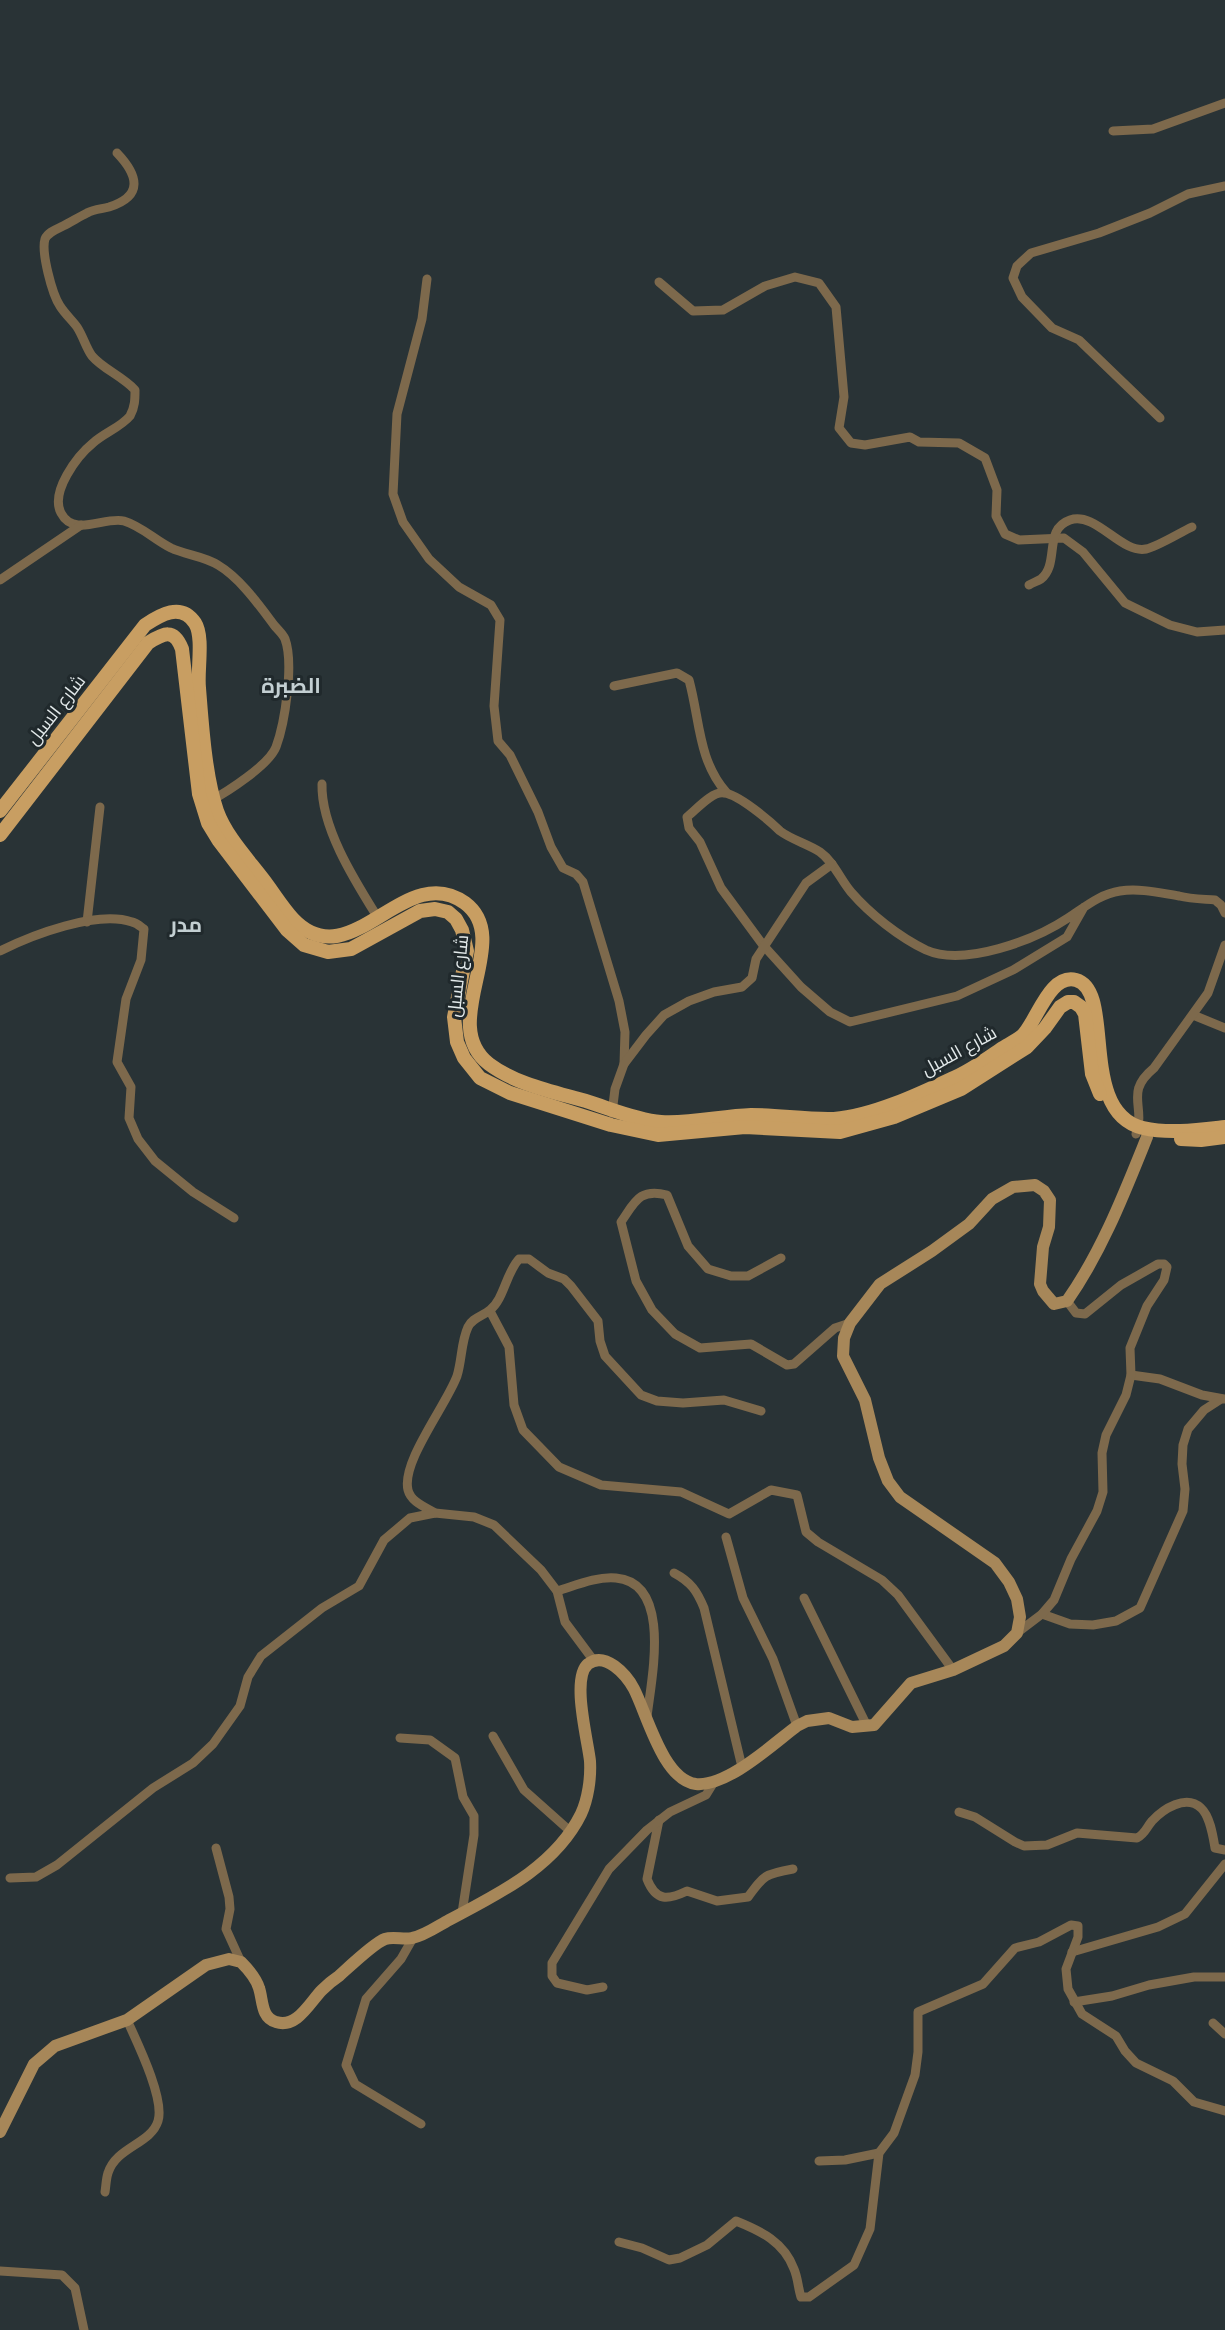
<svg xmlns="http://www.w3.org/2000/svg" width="1225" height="2330" font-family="Lato,Cairo,sans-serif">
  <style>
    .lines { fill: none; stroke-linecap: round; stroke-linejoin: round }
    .street { stroke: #7d694c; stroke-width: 9 }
    .secondary { stroke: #a78759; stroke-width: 12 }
    .primary { stroke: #c89e62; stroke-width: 14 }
    .labels { text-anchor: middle; stroke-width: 6; stroke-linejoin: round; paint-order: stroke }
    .street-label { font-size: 18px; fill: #e3eaeb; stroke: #20292c }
    .quarter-label { font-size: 21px; font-weight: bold; fill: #c3cfd2; stroke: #20292c }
  </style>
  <rect width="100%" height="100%" fill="#293336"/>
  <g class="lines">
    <!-- street -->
    <g class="street">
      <polyline points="1113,131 1153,129 1225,103"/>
      <path d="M117,153C138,175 144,196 109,207C102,209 94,209 87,213C79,217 71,222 63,226C57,229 48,232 45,239C41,252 52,294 60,306C65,314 72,320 77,327C83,336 86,348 92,356C103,369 122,376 135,390C135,399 135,407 130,416C121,427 104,433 93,443C77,456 50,492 61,513C74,538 105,516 124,521C141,526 155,540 171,548C186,555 204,556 218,565C240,578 259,605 274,625C277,629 283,634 285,639C294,663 285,723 276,747C269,765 227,792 210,801"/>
      <polyline points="427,279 422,319 397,414 393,494 403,522 429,559 459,587 491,605 500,620 494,706 498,741 510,755 538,812 551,847 563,868 576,874 583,882 619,1001 625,1032 624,1064"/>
      <polyline points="659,282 693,311 723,310 765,286 795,277 819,283 836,307 844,397 839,428 851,443 865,445 910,437 919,442 959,443 985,458 997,490 996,516 1005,534 1019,540 1064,538 1083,552 1125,603 1170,625 1197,632 1225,630"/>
      <polyline points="1160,418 1079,340 1052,328 1022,297 1013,278 1017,266 1031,253 1099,233 1150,213 1188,194 1225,186"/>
      <polyline points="0,580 81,525"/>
      <path d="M1029,585C1032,583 1038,581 1041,579C1060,564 1043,529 1070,520C1096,511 1121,554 1146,549C1157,547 1181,532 1192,527"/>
      <path d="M614,686L677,673L689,680C700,720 698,760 726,792"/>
      <path d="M322,784C321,828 355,881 378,918"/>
      <path d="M1084,907L1067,937L1013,970L957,996L850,1022L830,1012L801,987L763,945L721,888L700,842L689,828L687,817C696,810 712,791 724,793C738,794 770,821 780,831C792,840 808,844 820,852C834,862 840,879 851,892C870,914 899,937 926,950C964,967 1035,940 1068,918C1085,907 1100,894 1120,891C1140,888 1160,893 1179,896C1191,899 1203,899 1215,900L1221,905L1225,913"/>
      <polyline points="87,922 100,807"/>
      <path d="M0,951C32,935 97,910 132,922C137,923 141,927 144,929L141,960L126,999L117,1062L131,1087L129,1118L138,1139L155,1161L193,1192L234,1218"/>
      <polyline points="1193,1015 1225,1028"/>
      <polyline points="612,1113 615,1089 624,1064 646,1035 664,1015 689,1001 714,992 742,987 752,978 756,959 806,883 832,864"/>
      <path d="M1136,1134C1146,1105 1124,1093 1154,1068L1208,993L1225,945"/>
      <path d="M781,1258L748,1276H731L708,1269L688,1246L667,1195C639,1188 635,1202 621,1222L636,1281L652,1310L675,1334L700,1348L751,1344L787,1365L794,1364L835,1328L850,1323"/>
      <polyline points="490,1311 509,1347 514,1405 523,1430 559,1467 601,1485 681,1492 729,1514 771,1490 797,1495 806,1532 818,1542 882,1580 898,1595 953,1670"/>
      <polyline points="1131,1375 1160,1379 1202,1395 1224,1399"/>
      <path d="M435,1513C425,1507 411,1502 408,1490C401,1462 447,1404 457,1376C462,1360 461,1342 468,1327C472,1318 483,1316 490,1310C504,1299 506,1273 519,1259H529L548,1273L564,1279L571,1286L598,1321L600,1341L605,1356L641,1395L657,1401L683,1403L724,1400L761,1411"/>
      <polyline points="726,1537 743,1598 773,1659 797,1726"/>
      <path d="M674,1573C691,1582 697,1591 704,1608L742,1767"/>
      <path d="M557,1591C574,1586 597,1576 616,1578C673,1583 651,1680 647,1717"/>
      <polyline points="804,1598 867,1726"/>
      <polyline points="1042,1614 1070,1624 1093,1625 1116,1621 1140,1608 1183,1511 1185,1489 1182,1464 1183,1445 1188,1429 1204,1410 1221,1399"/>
      <polyline points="1017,1633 1042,1614 1054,1600 1071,1559 1097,1511 1103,1492 1102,1453 1106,1435 1126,1395 1131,1375 1130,1348 1147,1306 1164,1280 1167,1267 1164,1264 1158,1264 1121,1285 1085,1314 1076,1313 1067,1301"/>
      <polyline points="493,1736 524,1790 570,1831"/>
      <polyline points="400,1738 430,1740 455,1758 463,1797 474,1816 474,1835 462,1913"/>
      <path d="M959,1812L975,1817L1015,1842L1024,1846L1047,1845L1077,1833L1137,1838C1145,1834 1146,1828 1152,1821C1163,1809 1186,1794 1201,1808C1210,1816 1213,1836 1215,1848L1225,1850"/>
      <path d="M659,1820L647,1879C656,1902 668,1900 687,1891L717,1901L748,1897C764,1875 765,1874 793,1869"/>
      <polyline points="216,1848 229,1897 230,1909 226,1929 241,1962"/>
      <polyline points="10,1878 36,1877 57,1865 153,1788 193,1763 213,1744 240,1706 248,1677 261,1656 322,1608 359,1586 384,1540 410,1518 435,1513 474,1517 494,1525 541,1570 557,1591 565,1622 594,1661"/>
      <polyline points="413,1938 401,1959 366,1999 346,2065 355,2084 421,2124"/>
      <polyline points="1072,1952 1158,1927 1185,1914 1225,1864"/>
      <polyline points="603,1987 587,1990 557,1983 552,1976 552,1963 609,1869 647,1830 670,1812 706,1795 714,1782"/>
      <polyline points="1074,2002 1112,1996 1149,1985 1194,1977 1225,1977"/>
      <polyline points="1213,2023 1225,2034"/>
      <polyline points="819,2161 845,2160 879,2153"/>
      <path d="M105,2192C106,2186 106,2179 108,2173C116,2147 151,2144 158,2121C165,2099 137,2042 127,2020"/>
      <path d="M619,2242L642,2248L669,2260L680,2258L707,2245L736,2221C761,2231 784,2242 794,2269C798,2278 798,2288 801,2297H809L854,2265L870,2229L879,2153L894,2133L915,2075L918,2052V2012L983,1984L1015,1948L1039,1942L1071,1925L1078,1926V1937L1066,1969L1068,1989L1082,2014L1116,2036L1125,2051L1136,2063L1173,2081L1194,2102L1225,2111"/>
      <polyline points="0,2271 62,2275 75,2288 84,2330"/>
    </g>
    <!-- secondary -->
    <path class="secondary" d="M0,2132L34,2064L55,2046L127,2020L206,1965L229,1959L241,1962C248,1969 256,1978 259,1988C263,2000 261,2018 276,2022C297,2029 310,2002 322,1990C327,1985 333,1980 339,1976C349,1967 374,1943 385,1939C393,1936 404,1940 412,1938C424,1936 438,1926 449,1920C498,1894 555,1867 581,1814C588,1799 591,1778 590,1761C588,1741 571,1678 588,1664C605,1651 626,1674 634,1689C647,1714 663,1780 696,1784C727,1787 773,1744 797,1726L807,1721L829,1718L852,1727L874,1725L911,1683L953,1670L1004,1646L1017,1633L1020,1617L1017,1599L1009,1582L995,1563L900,1497L888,1481L879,1458L865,1400L843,1356L844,1338L850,1323L880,1284L932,1251L969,1224L992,1199L1013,1187L1035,1185L1044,1191L1050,1200L1049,1227L1043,1247L1040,1284L1043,1291L1054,1304L1067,1301C1102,1251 1124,1194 1147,1137"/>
    <!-- primary -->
    <g class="primary">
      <path d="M0,811L145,625C160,615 181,602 195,623C204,637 197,671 199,688C202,725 205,776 217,811C226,836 247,858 263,879C273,892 282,907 293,919C351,980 404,859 465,903C515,940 436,1023 489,1064C517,1085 555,1092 589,1102C611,1109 637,1120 661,1122C690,1124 722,1116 751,1115C779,1115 807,1120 834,1119C872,1116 917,1095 951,1079C969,1072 985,1060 1001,1049C1007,1045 1016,1041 1022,1036C1037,1022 1049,973 1076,980C1116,991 1077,1112 1143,1128C1169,1134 1198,1130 1225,1127"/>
      <path d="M0,835L148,643C164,633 174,628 182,649L199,794L208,823L219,841L287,930L304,945L328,952L351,949L420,911L435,909L448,912L456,919L462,930L467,951L454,1017L457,1042L464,1058L480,1078L510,1093L611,1125L658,1135L745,1127L840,1132L894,1117L961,1089L1027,1047L1045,1028L1060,1007L1068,1002H1074L1081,1007L1085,1014L1092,1074L1100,1094"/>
      <polyline points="1181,1139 1201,1140 1225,1137"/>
    </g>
  </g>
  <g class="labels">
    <!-- street labels -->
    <g class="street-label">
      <text transform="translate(56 710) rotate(-52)" y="6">شارع السبل</text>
      <text transform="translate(458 976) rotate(-84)" y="6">شارع السبل</text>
      <text transform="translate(959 1051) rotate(-29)" y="6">شارع السبل</text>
    </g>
    <!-- quarter labels -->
    <g class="quarter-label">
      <text x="291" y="693">الضبرة</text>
      <text x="186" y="932">مدر</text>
    </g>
  </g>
</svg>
